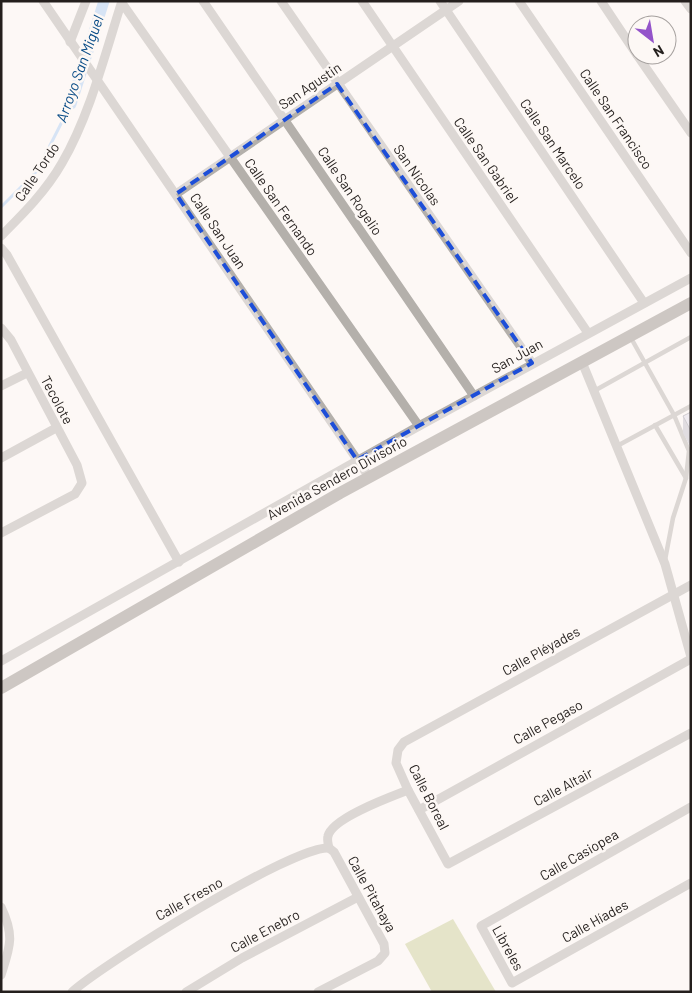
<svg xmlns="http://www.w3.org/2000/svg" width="692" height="993" font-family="Barlow,sans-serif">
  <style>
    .green { fill: #c8cc93 }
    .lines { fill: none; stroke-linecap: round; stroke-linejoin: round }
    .stream { stroke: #a8ccf4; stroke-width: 3 }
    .canal { stroke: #a8ccf4; stroke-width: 11 }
    .lane { stroke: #b4b0ab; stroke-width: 4.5 }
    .street { stroke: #b4b0ab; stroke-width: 9 }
    .secondary { stroke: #938d86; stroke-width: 12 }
    .wall { fill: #bfbdc8 }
    .building { fill: #dedce9; stroke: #9b9aa3 }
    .marked { fill: none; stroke: #1d4ed8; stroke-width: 4; stroke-dasharray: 10 6; stroke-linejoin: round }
    .labels { text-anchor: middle; stroke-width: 5; stroke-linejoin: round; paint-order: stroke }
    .street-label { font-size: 14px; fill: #241f1d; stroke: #fdf8f5 }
    .water-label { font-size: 15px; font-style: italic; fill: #094c87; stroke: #fdf8f5 }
  </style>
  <rect width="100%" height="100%" fill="#fdf8f5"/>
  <!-- green -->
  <polygon class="green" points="453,919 496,992 432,992 405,944"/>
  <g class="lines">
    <!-- stream -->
    <polyline class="stream" points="1,207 37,171 71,104"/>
    <!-- canal -->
    <polyline class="canal" points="71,104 104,1"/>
    <!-- lane -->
    <g class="lane">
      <polyline points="631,338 674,415 689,451 686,478 673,518 665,560"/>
      <polyline points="594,391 691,337"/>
      <polyline points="655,425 686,478"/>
      <polyline points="617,446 691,406"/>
    </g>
    <!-- street -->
    <g class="street">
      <polyline points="43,1 369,477"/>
      <polyline points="203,1 474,396"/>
      <polyline points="281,1 532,363"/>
      <polyline points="362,1 588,333"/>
      <polyline points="440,1 644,303"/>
      <polyline points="519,1 691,253"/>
      <polyline points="601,1 637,55"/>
      <polyline points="685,1 691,9"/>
      <polyline points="122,3 419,426"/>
      <polyline points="70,42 86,1"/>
      <polyline points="637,55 691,133"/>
      <polyline points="176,194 459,1"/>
      <path d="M1,236C24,213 46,191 62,163C90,115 105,54 122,1"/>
      <polyline points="1,248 7,255 179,562"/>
      <polyline points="1,328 11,340 77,465 82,483 75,494 1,533"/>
      <polyline points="582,362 665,564 691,657"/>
      <polyline points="1,386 27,373"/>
      <polyline points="1,458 56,428"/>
      <polyline points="691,585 404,742 398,750 396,763 408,790 448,864 691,733"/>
      <polyline points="1,661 419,426 691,278"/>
      <polyline points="691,807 481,926 512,983 691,883"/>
      <polyline points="419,810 691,659"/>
      <path d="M329,848C328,844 327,839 328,836C332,818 390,797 408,790"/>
      <path d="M1,907C15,936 10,947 1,975"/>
      <path d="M72,992C103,964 294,845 329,848"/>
      <polyline points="186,992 242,958 358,897"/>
      <polyline points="318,992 378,961 385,953 384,944 334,852 329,848"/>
    </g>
    <!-- secondary -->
    <polyline class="secondary" points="1,688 340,493 691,303"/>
  </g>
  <!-- wall -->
  <polygon class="wall" points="691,412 691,448 683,433 683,416"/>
  <!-- building -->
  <polygon class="building" points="691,412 691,431 683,416"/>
  <!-- marked area -->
  <path d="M0 0H692V993H0ZM337,84L532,363L357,460L176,194Z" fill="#fdf8f5" fill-opacity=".55" fill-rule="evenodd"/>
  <path class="marked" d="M337,84L532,363L357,460L176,194Z"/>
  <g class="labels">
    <!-- street labels -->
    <g class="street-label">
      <text transform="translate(310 86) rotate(-34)" y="5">San Agustin</text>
      <text transform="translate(616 119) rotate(56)" y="5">Calle San Francisco</text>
      <text transform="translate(553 144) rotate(56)" y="5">Calle San Marcelo</text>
      <text transform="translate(486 160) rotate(55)" y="5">Calle San Gabriel</text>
      <text transform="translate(37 172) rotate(-56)" y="5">Calle Tordo</text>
      <text transform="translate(417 175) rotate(55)" y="5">San Nicolas</text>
      <text transform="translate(350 191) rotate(56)" y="5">Calle San Rogelio</text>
      <text transform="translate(281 207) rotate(55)" y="5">Calle San Fernando</text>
      <text transform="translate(218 231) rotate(56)" y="5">Calle San Juan</text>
      <text transform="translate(517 356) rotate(-29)" y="5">San Juan</text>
      <text transform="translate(57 400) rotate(62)" y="5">Tecolote</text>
      <text transform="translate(337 478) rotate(-29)" y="5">Avenida Sendero Divisorio</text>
      <text transform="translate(541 651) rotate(-29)" y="5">Calle Pléyades</text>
      <text transform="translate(548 722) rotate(-29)" y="5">Calle Pegaso</text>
      <text transform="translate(563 787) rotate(-28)" y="5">Calle Altair</text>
      <text transform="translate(429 797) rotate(63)" y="5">Calle Boreal</text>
      <text transform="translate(579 855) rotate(-30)" y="5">Calle Casiopea</text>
      <text transform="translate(372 894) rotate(61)" y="5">Calle Pitahaya</text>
      <text transform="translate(189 899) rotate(-29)" y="5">Calle Fresno</text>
      <text transform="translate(595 921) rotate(-29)" y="5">Calle Híades</text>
      <text transform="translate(265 931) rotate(-28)" y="5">Calle Enebro</text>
      <text transform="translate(508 948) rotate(61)" y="5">Libreles</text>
    </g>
    <!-- water labels -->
    <g class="water-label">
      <text transform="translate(80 69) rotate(-70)" y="5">Arroyo San Miguel</text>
    </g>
  </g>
  <!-- border -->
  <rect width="692" height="993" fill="none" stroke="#241f1d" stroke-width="5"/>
  <!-- north arrow -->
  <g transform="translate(652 40) rotate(149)"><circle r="24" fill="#fdf8f5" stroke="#a6a19f"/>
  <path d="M0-4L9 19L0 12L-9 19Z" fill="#9454ca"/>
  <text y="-8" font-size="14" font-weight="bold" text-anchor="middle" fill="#241f1d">N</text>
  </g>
</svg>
